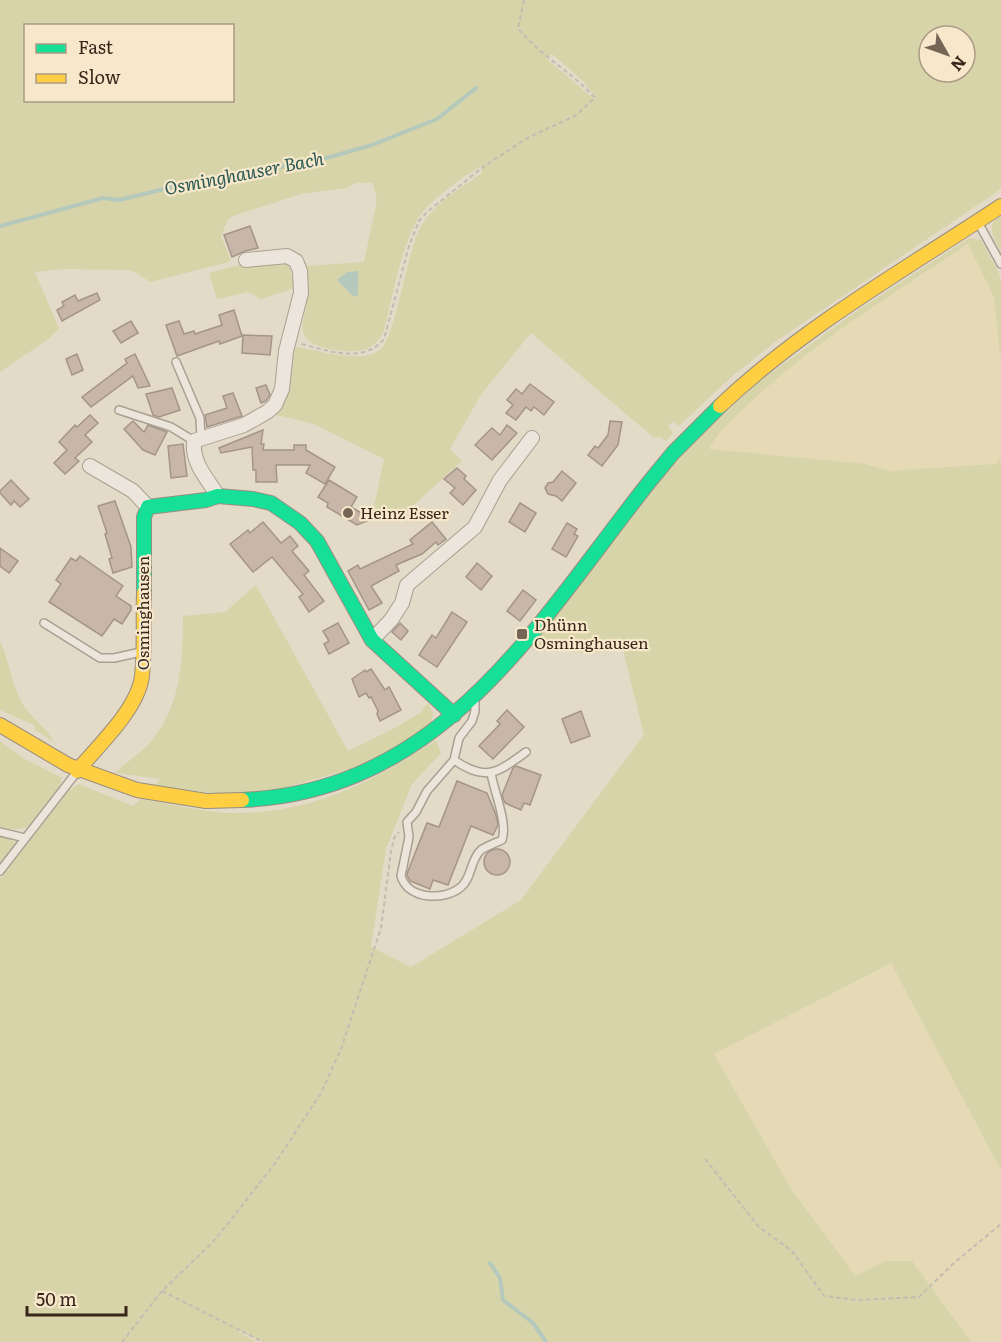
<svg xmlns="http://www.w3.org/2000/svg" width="1001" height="1342" font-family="Literata,serif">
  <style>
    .farmland { fill: #e6d9b6 }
    .green { fill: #d7d4a9; fill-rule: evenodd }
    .water { fill: #b4c9bb }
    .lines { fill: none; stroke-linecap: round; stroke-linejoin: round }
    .stream { stroke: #b4c9bb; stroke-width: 4 }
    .building { fill: #c8b7a8; stroke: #a49587; stroke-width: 1.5 }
    .lane-casing { stroke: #a99f92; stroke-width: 10 }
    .street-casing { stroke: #a99f92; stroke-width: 16 }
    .fast-casing { stroke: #988e82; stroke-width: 16 }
    .slow-casing { stroke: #988e82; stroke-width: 16 }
    .path { stroke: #c4bcb2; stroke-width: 2; stroke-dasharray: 4.5 3; stroke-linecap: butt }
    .lane { stroke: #ece5db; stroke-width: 7 }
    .street { stroke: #ece5db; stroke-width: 14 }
    .fast { stroke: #16e098; stroke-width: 14 }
    .slow { stroke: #ffcf43; stroke-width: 14 }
    .poi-dot { fill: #746557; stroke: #f8e8cb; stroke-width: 2 }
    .labels { text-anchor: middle; stroke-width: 4.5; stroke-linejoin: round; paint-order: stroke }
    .poi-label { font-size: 16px; fill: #38261a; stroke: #f8e8cb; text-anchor: start }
    .street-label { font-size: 16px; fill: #38261a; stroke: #f8e8cb }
    .water-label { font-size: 18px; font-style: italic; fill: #285953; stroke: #f8e8cb }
  </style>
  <rect width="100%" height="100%" fill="#e4dac8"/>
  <!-- farmland -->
  <g class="farmland">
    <polygon points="969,244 994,297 998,330 1001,364 1001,458 995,464 889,471 866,464 709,449 717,434 764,389 816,346 864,312"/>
    <polygon points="891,963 1001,1170 1001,1342 971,1342 912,1261 886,1261 855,1276 790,1187 714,1054"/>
  </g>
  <!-- green -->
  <g class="green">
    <path d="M0,0H1001V189L775,342L729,379L679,426L673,421L668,426L673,433L666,441L661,437H653L531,333L482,393L450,449L462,461L405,513L372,516L384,459L314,424L272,414L291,352L298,347C320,351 361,364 380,350C395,339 407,253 420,228C433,204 460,189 482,173L481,166C464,176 435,197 422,213C401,241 393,298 383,333C379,341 372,348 362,350C349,354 312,349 305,336C299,326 306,315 306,304C306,287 298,270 300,252L307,266L364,262L377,200L373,183H357L346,188L301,194L233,216L228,219L221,236L231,261L225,263L150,282L137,273L128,270L63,269L35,272L59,329L47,340L0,372ZM26,26H232V100H26ZM929,36H965V72H929ZM552,54L582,80L595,96L589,95L546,58Z"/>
    <path d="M1001,214V252C995,239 984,225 1001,214Z"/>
    <path d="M969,238L981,240L999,273L1001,282V364L994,297L968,244C894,293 817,340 752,401C736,416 719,429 709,449L866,464L889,471L995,464L1001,458V1170L891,963L714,1054L790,1187L855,1276L886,1261H912L971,1342H264L236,1330L256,1342H0V878L68,791L79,784L133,806L141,799C171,804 210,814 241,813C317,811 374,781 436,740L441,753L412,784L386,849L371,947L411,967L521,900L644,735L623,650L584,653L531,647L674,463L752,387L858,310Z"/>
    <polygon points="288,261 295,288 261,299 248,292 217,299 209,273 249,262"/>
    <path d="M256,585L348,751L393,729L422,712L424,707L428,703L433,712L432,720L423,733L361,766L267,793L225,794L154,786L161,779L115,773C127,761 142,753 153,739C181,705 183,658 183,616L225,612Z"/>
    <path d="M0,641C9,660 11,682 21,701C29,717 46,726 54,742L35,730L34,725L0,710Z"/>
    <path d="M0,741L23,758L62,778C59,791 40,819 29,826C22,830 7,830 0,827Z"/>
    <polygon points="0,835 17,843 0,864"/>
  </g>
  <!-- water -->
  <polygon class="water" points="358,271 358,295 354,297 337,280 347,272"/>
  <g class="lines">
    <!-- stream -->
    <g class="stream">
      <polyline points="0,226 103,198 119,200 201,180 316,161 372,145 437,119 476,88"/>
      <polyline points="490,1263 500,1278 503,1300 533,1323 546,1342"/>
    </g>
  </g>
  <!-- building -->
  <g class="building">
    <polygon points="250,226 258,248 245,251 232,257 224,235"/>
    <polygon points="97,293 100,300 62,321 57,310 64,306 62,302 75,295 78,301"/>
    <polygon points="234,310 242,336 220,344 219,341 177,356 166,325 179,321 184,334 194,331 195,334 222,325 219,315"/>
    <polygon points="131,321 138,333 121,343 113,331"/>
    <polygon points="243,335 272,336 270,355 242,353"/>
    <polygon points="77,354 83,370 72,375 66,359"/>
    <polygon points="135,354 150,386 138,388 133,376 91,407 82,397 127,363 125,359"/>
    <polygon points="530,384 554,402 544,415 534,407 531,411 526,407 516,420 506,413 513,405 507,400 516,389 522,394"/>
    <polygon points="266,385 270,395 266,401 261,403 256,388"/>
    <polygon points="172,388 180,410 159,417 153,415 146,394"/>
    <polygon points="233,393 242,416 207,427 205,415 227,408 223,396"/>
    <polygon points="90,415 98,423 85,435 92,442 75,458 79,461 65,474 54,463 67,450 59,442 75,425 77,427"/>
    <polygon points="133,421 144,432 148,425 167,432 155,455 143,450 124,429"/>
    <polygon points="610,421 622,422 618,445 602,466 588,455 595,446 598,448 608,435"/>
    <polygon points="507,425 517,433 492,460 475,445 492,428 500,435"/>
    <polygon points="263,430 261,444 264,444 263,450 294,450 294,445 306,445 306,450 335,467 325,484 306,473 310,465 276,465 277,482 256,482 256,470 253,470 252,447 221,453 219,448"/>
    <polygon points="183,444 187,476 171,478 168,446"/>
    <polygon points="457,468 466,476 464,479 476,490 463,505 450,493 455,488 444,479"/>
    <polygon points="562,471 576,483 562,501 556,496 548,494 545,488 548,483 553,482"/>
    <polygon points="11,480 29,499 20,507 14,501 11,505 0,493 0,491"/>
    <polygon points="329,480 357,497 351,507 372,519 357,525 327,507 328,503 318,497"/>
    <polygon points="115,501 131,547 132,567 113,573 109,559 112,558 105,534 107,533 98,506"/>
    <polygon points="520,503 536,513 525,532 509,522"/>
    <polygon points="263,522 281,543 290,536 298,546 292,551 309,571 304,575 324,601 309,612 299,597 303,594 272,557 253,572 230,544 248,530 250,533"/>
    <polygon points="432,522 446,539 438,545 436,542 422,554 396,565 399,571 371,586 382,603 369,610 348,571 358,565 360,569 413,544 410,540"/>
    <polygon points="567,523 577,529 574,534 578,536 566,557 552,549"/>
    <polygon points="0,548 18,561 9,573 0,566"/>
    <polygon points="80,556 123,586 116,596 131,606 131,610 122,624 114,619 102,636 49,602 61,584 56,580 71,558 76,561"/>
    <polygon points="477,563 492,576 481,590 466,577"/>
    <polygon points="523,590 536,600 520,621 507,611"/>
    <polygon points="452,612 467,622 437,667 419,655 432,635 436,638"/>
    <polygon points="338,623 349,643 329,654 324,644 329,641 323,631"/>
    <polygon points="400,623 408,631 401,640 392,632"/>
    <polygon points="371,669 385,690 389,687 401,710 380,721 377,714 378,711 371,697 369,698 366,693 359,697 352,679 365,670 366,672"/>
    <polygon points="507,710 524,727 493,759 479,746 500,724 497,721"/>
    <polygon points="581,711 590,736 571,743 562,719"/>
    <polygon points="516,766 541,775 530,805 524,803 521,810 505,803 502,795 513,768"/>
    <polygon points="457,781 487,793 496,815 498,825 493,835 471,826 448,885 433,880 430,889 410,881 407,875 408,871 427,823 439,827"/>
    <circle cx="497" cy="862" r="13"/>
  </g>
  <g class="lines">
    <!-- lane casing -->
    <g class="lane-casing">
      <g id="lane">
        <polyline points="979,224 1001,264"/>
        <polyline points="176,362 200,418 201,439"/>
        <polyline points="119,410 171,427 194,441"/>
        <polyline points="44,623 100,658 114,658 141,652"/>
        <path d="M475,702V711L472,721L459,738L454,760L427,791L416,812L407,822L409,837L401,876C408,900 445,901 461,887C472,878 470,860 481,850C487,846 495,843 502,840C508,823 494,792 491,773"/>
        <path d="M454,760C486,782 497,773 526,752"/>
        <polyline points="0,832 25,838"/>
        <polyline points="0,871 76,773"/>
      </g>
    </g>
    <!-- street casing -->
    <g class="street-casing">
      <g id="street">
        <polyline points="90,466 133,491 148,507"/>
        <path d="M218,496C207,478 192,464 194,441L244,425L267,412L275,405L282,389L286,351L301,293L300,271L296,261L287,256L246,260"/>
        <polyline points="372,640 391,620 402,603 407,585 475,527 500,480 532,438"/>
      </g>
    </g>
    <!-- fast casing -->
    <g class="fast-casing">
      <g id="fast">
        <polyline points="144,593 144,517 148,507 206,500 218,496 253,499 271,503 300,523 317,541 372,640 454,715"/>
        <path d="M242,800C445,791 538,622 650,481L673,453L720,406"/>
      </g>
    </g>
    <!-- slow casing -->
    <g class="slow-casing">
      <g id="slow">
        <path d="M720,406C803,327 906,269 1001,206"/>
        <polyline points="0,725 68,765 137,790 206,801 242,800"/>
        <path d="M77,771C98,746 138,709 142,676C145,649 143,620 144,593"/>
      </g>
    </g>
    <!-- path -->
    <g class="path">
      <path d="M302,344C329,351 363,364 384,339L409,246L419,221L427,212L483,167L529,137L575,116L595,98C572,72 539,55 518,28L524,0"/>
      <polyline points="705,1159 759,1227 792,1251 824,1296 857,1300 919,1297 954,1263 1001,1224"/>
      <polyline points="162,1291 263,1342"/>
      <polyline points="122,1342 162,1291 212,1243 230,1221 276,1162 321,1093 341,1049 381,928 391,851 394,838 399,832"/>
    </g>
    <!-- lane -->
    <use href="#lane" class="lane"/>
    <!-- street -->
    <use href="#street" class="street"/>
    <!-- fast -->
    <use href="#fast" class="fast"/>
    <!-- slow -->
    <use href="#slow" class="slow"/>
  </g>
  <!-- markers -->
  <g class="poi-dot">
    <circle cx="348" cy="513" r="6"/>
    <rect x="516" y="628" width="12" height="12" rx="3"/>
  </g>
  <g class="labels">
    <!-- poi labels -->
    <g class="poi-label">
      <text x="360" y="519">Heinz Esser</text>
      <text x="534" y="631">Dhünn<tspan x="534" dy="18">Osminghausen</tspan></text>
    </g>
    <!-- street labels -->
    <g class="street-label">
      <text transform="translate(143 613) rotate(-90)" y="6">Osminghausen</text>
    </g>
    <!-- water labels -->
    <g class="water-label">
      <text transform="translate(244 174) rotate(-11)" y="6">Osminghauser Bach</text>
    </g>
  </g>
  <!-- legend -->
  <rect x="24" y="24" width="210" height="78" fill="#f8e8cb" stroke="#ab9a84" stroke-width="1.5"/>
  <rect x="36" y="44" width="30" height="9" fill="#16e098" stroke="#ab9a84" stroke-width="1.5"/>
  <text x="78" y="54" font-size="18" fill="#38261a">Fast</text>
  <rect x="36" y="74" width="30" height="9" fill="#ffcf43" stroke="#ab9a84" stroke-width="1.5"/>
  <text x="78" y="84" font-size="18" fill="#38261a">Slow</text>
  <!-- north arrow -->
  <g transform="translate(947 54) rotate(130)"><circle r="28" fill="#f8e8cb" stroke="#ab9a84" stroke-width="1.5"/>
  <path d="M0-4.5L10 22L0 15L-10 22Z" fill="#746557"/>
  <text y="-9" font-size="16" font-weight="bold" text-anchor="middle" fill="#38261a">N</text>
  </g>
  <!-- scale -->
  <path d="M27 1306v9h99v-9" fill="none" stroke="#38261a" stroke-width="3"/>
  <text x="36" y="1306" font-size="18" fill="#38261a" stroke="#f8e8cb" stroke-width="4.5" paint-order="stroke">50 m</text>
</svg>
